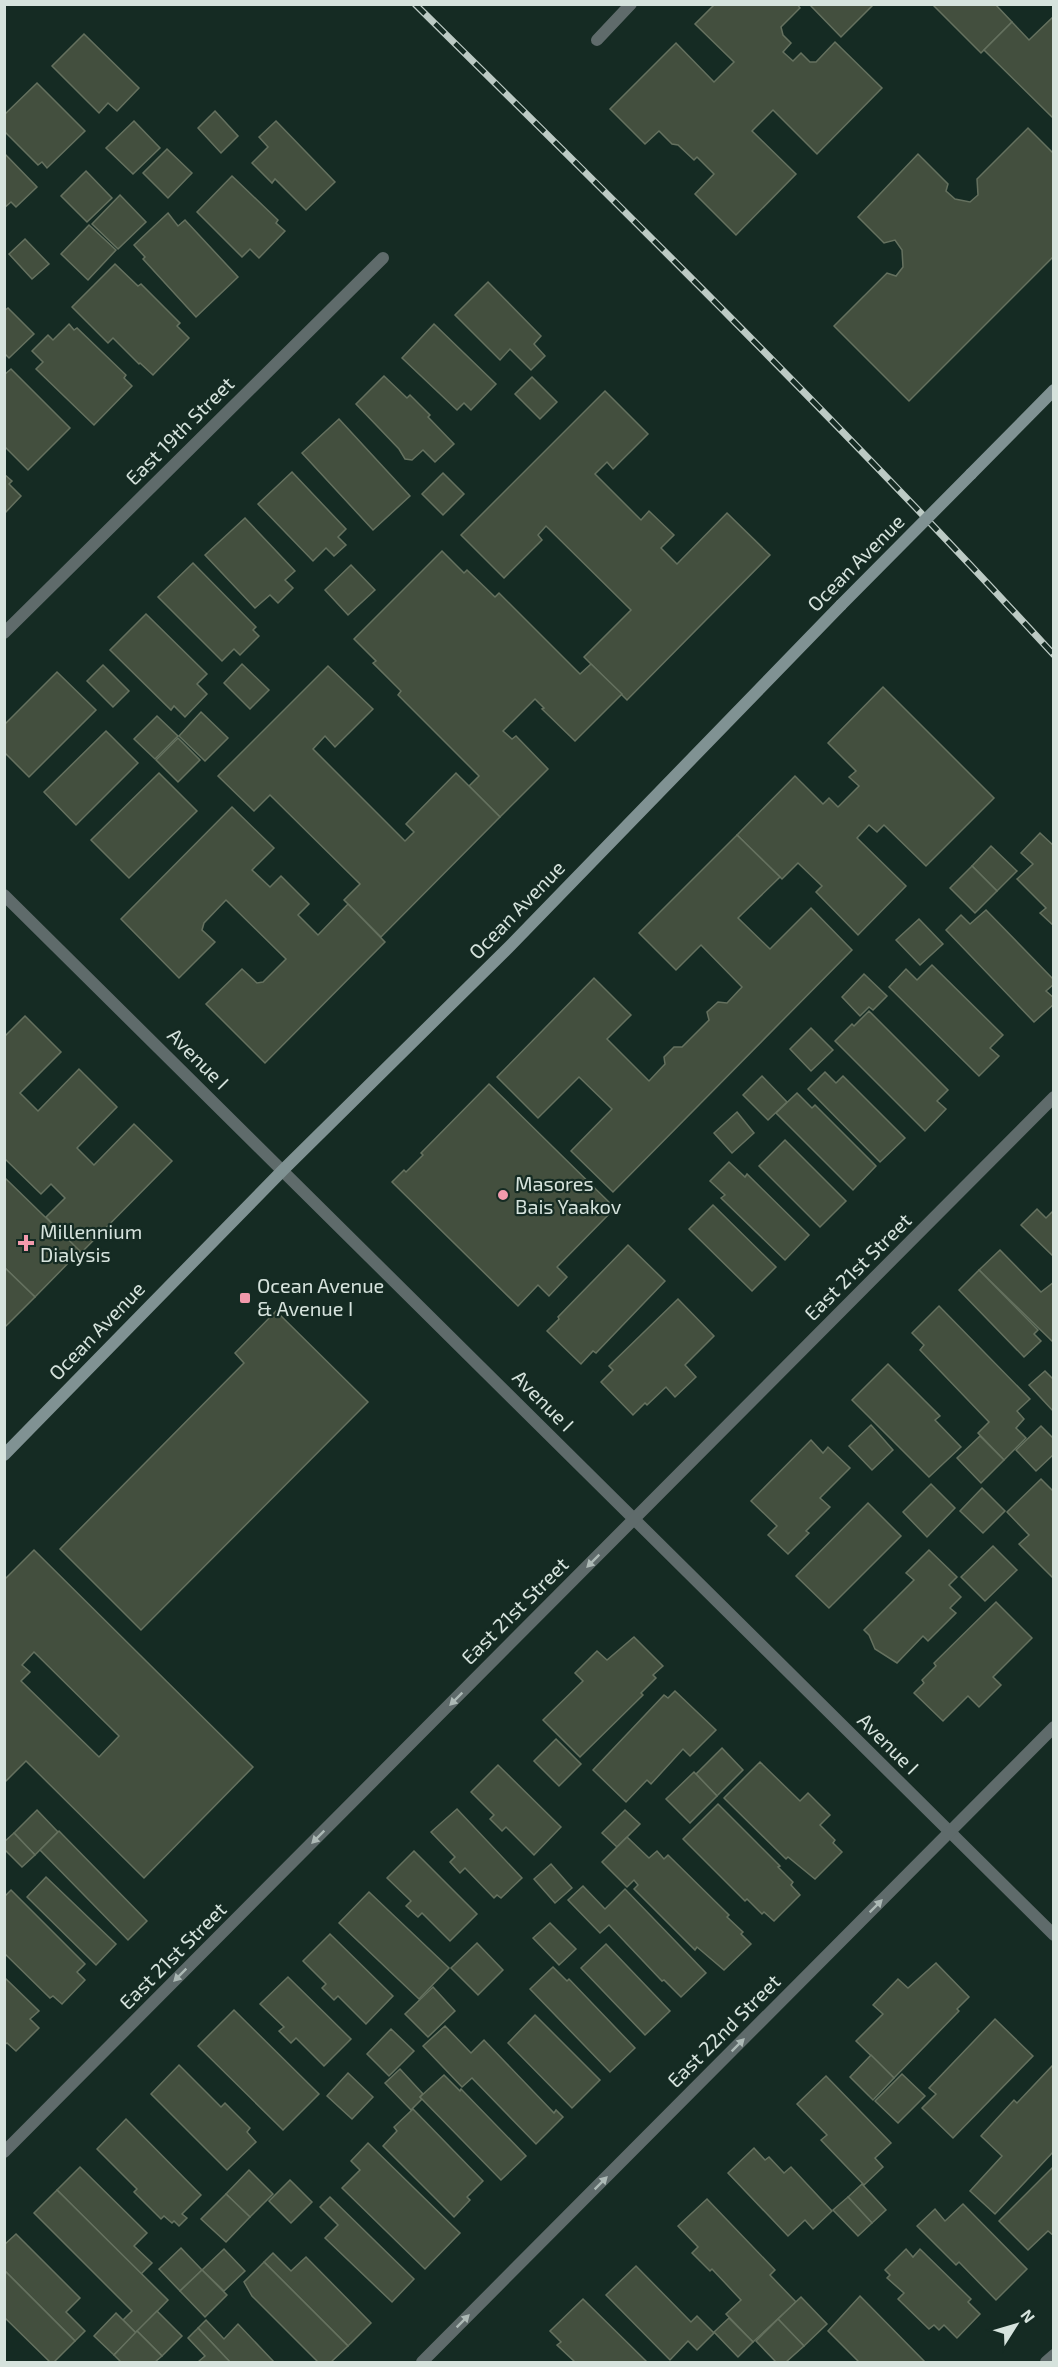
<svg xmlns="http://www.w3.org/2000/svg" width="1058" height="2367" font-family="'Exo 2',sans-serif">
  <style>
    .building { fill: #434f3e; stroke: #65715f; stroke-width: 1.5; fill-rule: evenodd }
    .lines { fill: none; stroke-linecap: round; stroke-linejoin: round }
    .street { stroke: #5f6b6b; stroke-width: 12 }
    .secondary { stroke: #809293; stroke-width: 12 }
    .rail-casing { stroke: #bccac4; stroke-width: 7 }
    .rail { stroke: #152b23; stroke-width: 4.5; stroke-dasharray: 14; stroke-linecap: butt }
    .secondary-bridge { stroke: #809293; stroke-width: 12 }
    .oneway { fill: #acb9b5 }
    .poi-dot { fill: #f29aac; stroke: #152b23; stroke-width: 2 }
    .labels { text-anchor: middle; stroke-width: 4.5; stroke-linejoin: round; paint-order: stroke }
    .street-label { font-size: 20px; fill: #d6e3dd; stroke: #152b23 }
    .poi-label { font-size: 20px; fill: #d6e3dd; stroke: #152b23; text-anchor: start }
  </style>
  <rect width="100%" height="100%" fill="#152b23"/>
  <!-- building -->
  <g class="building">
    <polygon points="715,4 797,4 800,8 781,27 783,35 791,43 783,52 793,61 801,53 810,62 816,62 835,42 882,88 817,154 773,110 752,131 796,174 736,235 695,194 714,174 697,157 694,160 678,145 672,144 659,131 645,144 610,109 676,43 714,82 734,62 695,24"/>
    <polygon points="809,4 874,4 841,37"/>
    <polygon points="932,4 995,4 1012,22 981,53"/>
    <polygon points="1054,16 1054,119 984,50 1012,22 1029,40"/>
    <polygon points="84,34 139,88 117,111 108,103 99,113 52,66"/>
    <polygon points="37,83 85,131 47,168 42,162 38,165 4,131 4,115"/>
    <polygon points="215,111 238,136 221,153 198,128"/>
    <polygon points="134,121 160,148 133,174 106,148"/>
    <polygon points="276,121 335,182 306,210 275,179 272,183 252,163 268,147 259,137"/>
    <polygon points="1028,128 1054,154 1054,256 909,401 834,326 887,273 896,276 903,267 902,250 895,240 884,243 858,217 918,154 948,184 946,191 955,199 970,202 978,195 977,179"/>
    <polygon points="167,149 192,173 168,198 143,173"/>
    <polygon points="4,153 37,187 16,207 11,202 4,208"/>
    <polygon points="86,171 112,198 87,222 61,196"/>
    <polygon points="232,176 278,220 276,223 285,231 259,258 250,249 242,257 197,212"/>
    <polygon points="120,195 146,222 118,249 92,224"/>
    <polygon points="168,213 178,226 185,220 238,277 196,317 143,259 145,257 134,245"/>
    <polygon points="89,225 116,250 88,280 61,254"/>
    <polygon points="25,239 49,264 32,279 9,254"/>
    <polygon points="115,264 138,286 141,284 180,323 177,326 189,338 153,375 140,363 139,364 113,338 108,343 72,307"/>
    <polygon points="488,282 541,336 534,344 545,356 531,370 510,349 500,360 455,315"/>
    <polygon points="8,308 34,334 9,358 4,353 4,311"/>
    <polygon points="69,324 74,330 77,328 126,375 124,378 132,386 94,425 36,369 43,362 32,351 48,335 53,340"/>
    <polygon points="434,324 496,384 471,410 464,403 457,410 402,358"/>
    <polygon points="11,369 70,428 28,470 4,446 4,375"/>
    <polygon points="384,376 407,398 410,395 430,415 428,417 454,444 435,462 423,450 412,460 405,459 399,449 356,404"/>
    <polygon points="532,377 557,402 540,419 515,394"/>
    <polygon points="605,391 648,434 613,469 607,462 595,474 641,520 649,511 674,535 661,548 677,564 727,513 770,555 627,700 584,657 631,610 546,526 538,535 542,540 504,578 461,535"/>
    <polygon points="339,419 410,496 373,530 302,453"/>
    <polygon points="292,472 346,529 338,537 346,545 334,556 326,548 313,561 258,504"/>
    <polygon points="443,473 464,494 443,515 422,494"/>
    <polygon points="4,474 12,481 9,484 21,496 4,514"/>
    <polygon points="245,518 295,571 285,580 293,588 278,603 270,595 255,608 205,555"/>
    <polygon points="442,551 464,573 467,570 495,597 499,593 580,674 591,664 622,694 575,741 542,709 544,708 535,699 503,731 512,739 516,736 548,769 500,817 469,786 479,776 398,695 401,691 373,663 376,661 354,639"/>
    <polygon points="193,563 256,627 253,630 259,636 240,655 234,649 222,661 158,597"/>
    <polygon points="351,565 375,590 348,615 325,590"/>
    <polygon points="146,614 207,674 197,684 207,694 185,717 174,706 171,710 110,650"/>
    <polygon points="242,664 269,690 250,709 224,683"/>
    <polygon points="103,665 129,691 113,707 87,681"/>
    <polygon points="328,666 373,709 335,747 325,736 313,749 405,841 414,832 406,824 456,773 500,817 381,937 344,900 360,884 270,795 254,811 218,776"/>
    <polygon points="57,672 96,710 29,777 4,752 4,725"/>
    <polygon points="883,687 994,798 926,866 884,825 877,832 869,825 857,838 906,886 858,935 816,892 822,886 798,863 782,879 737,835 795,776 823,804 829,798 838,807 859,786 849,777 856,771 828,743"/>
    <polygon points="201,712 228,738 205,761 179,736"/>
    <polygon points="157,716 178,736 155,759 134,739"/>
    <polygon points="106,731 138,763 76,825 44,792"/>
    <polygon points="178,738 200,760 178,782 156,760"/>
    <polygon points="159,773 197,811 129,878 91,840"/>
    <polygon points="232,807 274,848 252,870 270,887 281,876 309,904 298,915 318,935 348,904 385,942 265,1063 206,1004 242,969 257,983 263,982 286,959 226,900 204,923 202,930 215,942 179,978 121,919"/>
    <polygon points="1040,833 1054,846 1054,926 1040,913 1046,908 1017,879 1033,864 1021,853"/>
    <polygon points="737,835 780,877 738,918 770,949 811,908 852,950 613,1192 571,1151 612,1109 579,1077 538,1118 497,1077 594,978 631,1015 607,1039 649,1081 665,1064 664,1057 674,1047 682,1047 709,1020 707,1012 718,1002 727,1003 742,987 701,945 676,970 639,933"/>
    <polygon points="991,846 1017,871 997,891 972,866"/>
    <polygon points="972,866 997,891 975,913 950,888"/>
    <polygon points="986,910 1054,980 1054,984 1046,991 1054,998 1054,1004 1034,1022 946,930 961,915 970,924"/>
    <polygon points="919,919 943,944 920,965 896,940"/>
    <polygon points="932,965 1003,1035 990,1048 999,1056 979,1076 889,987 906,969 917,980"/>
    <polygon points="864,974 887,996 873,1010 869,1007 860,1016 842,997"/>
    <polygon points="869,1011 948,1090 937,1101 946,1109 925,1131 835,1041 852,1024 854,1026"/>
    <polygon points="25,1016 61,1052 20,1093 38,1111 79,1069 117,1107 77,1148 94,1165 134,1124 172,1161 81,1253 46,1217 65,1198 51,1184 41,1194 4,1158 4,1037"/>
    <polygon points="811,1028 833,1050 811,1071 790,1049"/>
    <polygon points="825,1072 836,1083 843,1076 905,1138 880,1162 808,1089"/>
    <polygon points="762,1076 787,1102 768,1120 743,1095"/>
    <polygon points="489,1084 615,1208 557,1267 567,1277 549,1296 538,1285 518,1306 392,1182 404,1170 406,1172 423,1155 421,1153"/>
    <polygon points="797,1093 812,1108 815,1105 876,1166 853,1190 776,1113"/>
    <polygon points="737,1112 754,1133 732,1153 714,1133"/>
    <polygon points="785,1140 846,1201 820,1227 759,1166"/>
    <polygon points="729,1162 745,1177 747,1174 809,1235 785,1260 721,1198 725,1195 710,1181"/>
    <polygon points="4,1177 80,1251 35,1297 4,1267"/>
    <polygon points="713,1205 776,1267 752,1291 689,1229"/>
    <polygon points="1037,1209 1046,1218 1054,1210 1054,1257 1021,1225"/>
    <polygon points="628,1245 665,1281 596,1353 593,1351 581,1364 547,1331 559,1319 558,1317"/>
    <polygon points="1000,1250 1041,1292 1054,1282 1054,1343 979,1270"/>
    <polygon points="4,1267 35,1297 4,1328"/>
    <polygon points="979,1270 1038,1330 1034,1334 1041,1341 1024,1357 959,1290"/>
    <polygon points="678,1299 714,1336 685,1365 696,1377 675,1397 666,1387 647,1405 645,1403 633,1415 601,1382 613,1370 609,1366"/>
    <polygon points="939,1306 1030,1399 1017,1411 1024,1419 1016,1428 1026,1438 1004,1460 978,1433 989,1422 920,1350 924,1345 912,1333"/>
    <polygon points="276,1311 368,1402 141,1630 60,1549 244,1363 235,1353"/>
    <polygon points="888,1364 940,1416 935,1420 961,1447 929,1477 852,1400"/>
    <polygon points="1045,1371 1054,1380 1053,1411 1029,1385"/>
    <polygon points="871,1425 893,1450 872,1470 849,1446"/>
    <polygon points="1041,1426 1054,1439 1054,1454 1036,1471 1016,1450"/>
    <polygon points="980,1436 1004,1460 981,1483 957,1458"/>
    <polygon points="811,1440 823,1453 828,1447 850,1468 820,1498 830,1507 806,1531 809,1533 788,1554 768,1535 777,1526 751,1501"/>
    <polygon points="1041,1479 1054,1492 1054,1579 1019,1544 1029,1535 1007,1512"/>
    <polygon points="931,1484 955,1508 927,1537 903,1512"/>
    <polygon points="982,1488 1005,1511 983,1533 960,1511"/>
    <polygon points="868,1503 901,1536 829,1608 796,1576"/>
    <polygon points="993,1546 1017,1570 985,1601 961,1577"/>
    <path d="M34,1550L253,1767L144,1878L26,1761L4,1783V1580ZM34,1652L119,1736L99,1757L21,1681L30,1672L22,1665Z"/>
    <polygon points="929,1550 957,1577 949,1585 961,1597 950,1608 956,1613 928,1641 923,1636 897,1663 875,1649 869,1635 864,1630 914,1580 906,1573"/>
    <polygon points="996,1602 1032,1638 993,1677 1001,1685 979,1707 968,1696 943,1721 914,1693 924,1683 922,1680 936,1666 934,1663"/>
    <polygon points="634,1637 663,1666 653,1675 656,1678 641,1693 643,1695 580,1757 543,1720 583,1681 575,1673 597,1651 607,1660"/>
    <polygon points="675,1691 716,1730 690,1756 683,1749 651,1784 647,1780 626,1802 593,1770 664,1695 668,1698"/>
    <polygon points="556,1739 581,1764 559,1786 534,1761"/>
    <polygon points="722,1748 743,1770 717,1796 696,1774"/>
    <polygon points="760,1762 800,1801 808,1793 830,1815 820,1825 835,1840 833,1843 842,1852 815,1879 788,1857 786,1859 724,1798"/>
    <polygon points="498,1765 561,1827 534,1855 506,1827 502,1831 490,1819 494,1815 471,1792"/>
    <polygon points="694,1772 717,1796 690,1823 666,1799"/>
    <polygon points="718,1804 780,1866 778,1867 793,1882 791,1885 800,1895 774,1921 764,1912 762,1914 747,1899 745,1901 683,1839"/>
    <polygon points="457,1809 522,1878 501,1898 497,1895 494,1898 465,1868 460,1873 450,1862 455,1857 431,1832"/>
    <polygon points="37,1810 58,1832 35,1855 14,1833"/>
    <polygon points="625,1810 640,1824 617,1847 602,1833"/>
    <polygon points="59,1831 147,1921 128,1940 40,1850"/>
    <polygon points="14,1833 35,1855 22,1867 4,1849 4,1842"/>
    <polygon points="627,1837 649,1858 657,1851 664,1859 668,1855 729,1915 727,1917 743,1932 741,1934 751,1944 724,1970 697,1947 695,1950 634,1889 638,1885 634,1880 627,1887 602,1862"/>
    <polygon points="414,1851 477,1914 450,1941 422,1913 418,1917 406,1906 411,1901 387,1878"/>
    <polygon points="551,1864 572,1888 555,1903 534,1879"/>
    <polygon points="46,1877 116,1944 96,1965 27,1897"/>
    <polygon points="583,1886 605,1909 625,1889 706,1973 681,1997 664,1980 662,1981 609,1925 600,1933 568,1900"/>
    <polygon points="11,1890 85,1964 77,1972 85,1980 62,2004 53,1996 50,1998 4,1953 4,1897"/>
    <polygon points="369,1892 449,1968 419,1999 339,1923"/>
    <polygon points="550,1923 576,1949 559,1965 533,1938"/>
    <polygon points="330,1934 393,1996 366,2024 338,1996 334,2000 322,1988 326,1984 303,1961"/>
    <polygon points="477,1943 503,1970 478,1995 451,1968"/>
    <polygon points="606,1944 670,2011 645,2035 581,1968"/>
    <polygon points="936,1963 969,1997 957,2009 959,2011 894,2078 856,2041 883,2014 873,2005 898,1979 908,1988"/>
    <polygon points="553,1967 567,1981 569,1979 635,2048 610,2072 530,1989"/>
    <polygon points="4,1977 39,2011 30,2019 39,2028 16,2051 7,2043 4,2045"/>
    <polygon points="288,1977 351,2039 324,2066 296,2038 291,2043 279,2031 284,2027 260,2004"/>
    <polygon points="433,1987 455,2011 428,2037 405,2014"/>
    <polygon points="234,2010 319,2094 283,2130 198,2046"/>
    <polygon points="535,2015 600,2080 572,2108 508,2043"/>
    <polygon points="995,2019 1033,2056 953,2138 922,2108 936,2094 929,2088"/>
    <polygon points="445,2026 471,2053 484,2040 554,2113 556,2110 563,2117 536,2144 472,2078 462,2087 423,2046"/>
    <polygon points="391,2029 414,2051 389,2076 367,2054"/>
    <polygon points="871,2055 894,2078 873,2100 850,2077"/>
    <polygon points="1054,2064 1054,2151 995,2214 970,2191 1002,2156 981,2136 1014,2100 1017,2103"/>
    <polygon points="179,2065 221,2107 225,2103 250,2128 247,2132 256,2142 227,2170 151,2094"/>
    <polygon points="400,2069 423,2094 420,2097 422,2099 411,2110 385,2083"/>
    <polygon points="348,2073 373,2097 352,2119 327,2096"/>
    <polygon points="902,2074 925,2096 898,2123 875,2101"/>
    <polygon points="444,2075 460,2091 461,2089 526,2156 501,2180 420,2097"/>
    <polygon points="826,2076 891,2143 875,2158 883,2167 864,2185 821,2140 827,2135 797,2104"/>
    <polygon points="413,2109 483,2181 467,2197 470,2200 454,2217 383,2146 397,2131 394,2127"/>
    <polygon points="126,2119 201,2195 182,2214 187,2218 179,2226 174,2221 172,2223 164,2216 161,2219 134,2192 137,2189 97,2149"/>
    <polygon points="368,2143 460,2233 425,2269 342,2188 360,2170 351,2161"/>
    <polygon points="754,2148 765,2160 769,2157 784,2173 791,2167 832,2211 813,2229 805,2220 788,2236 728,2173"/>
    <polygon points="1054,2166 1054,2236 1048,2231 1028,2250 999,2221"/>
    <polygon points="80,2167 147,2233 134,2246 152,2263 141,2274 57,2190"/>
    <polygon points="249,2170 273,2194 250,2217 226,2194"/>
    <polygon points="290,2180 312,2202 291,2223 269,2201"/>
    <polygon points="862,2184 886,2210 872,2223 848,2197"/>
    <polygon points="57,2190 168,2300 136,2333 123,2320 132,2311 34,2213"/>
    <polygon points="226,2194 250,2217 226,2242 201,2219"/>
    <polygon points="330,2197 414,2279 392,2302 325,2238 338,2225 320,2207"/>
    <polygon points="848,2197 872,2223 858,2236 833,2210"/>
    <polygon points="707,2199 775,2270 770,2275 796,2302 753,2342 726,2314 741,2300 712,2269 710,2271 692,2253 698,2247 678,2226"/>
    <polygon points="963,2204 1027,2269 996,2300 959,2262 956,2265 917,2226 935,2209 945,2221"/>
    <polygon points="16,2234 80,2298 66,2312 85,2331 75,2341 4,2270 4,2245"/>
    <polygon points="181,2248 202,2270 180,2291 159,2269"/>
    <polygon points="224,2249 245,2271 224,2291 202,2270"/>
    <polygon points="906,2249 913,2257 920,2249 971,2299 968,2302 980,2314 957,2338 944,2325 939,2330 934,2325 929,2329 898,2299 904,2293 887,2278 890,2275 885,2270"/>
    <polygon points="273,2253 291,2271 306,2257 371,2323 348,2346 264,2262"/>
    <polygon points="264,2262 348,2346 331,2362 318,2362 252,2296 244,2282"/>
    <polygon points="636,2266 691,2322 697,2316 714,2333 697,2350 688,2341 670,2360 606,2295"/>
    <polygon points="4,2270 75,2341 54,2362 50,2362 4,2317"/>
    <polygon points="202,2270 227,2295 205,2317 180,2291"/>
    <polygon points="860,2296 925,2362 859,2362 828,2331"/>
    <polygon points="801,2297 827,2324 804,2346 778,2319"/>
    <polygon points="583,2299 647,2362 575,2362 557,2345 561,2342 550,2331"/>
    <polygon points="157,2311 182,2336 162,2356 137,2331"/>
    <polygon points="116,2313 136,2333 114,2355 94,2336"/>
    <polygon points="729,2318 753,2342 738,2357 714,2332"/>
    <polygon points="778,2319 804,2346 786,2362 776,2362 756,2341"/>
    <polygon points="206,2320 224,2339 238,2324 274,2362 230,2362 198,2328"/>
    <polygon points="198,2328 230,2362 198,2362 205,2356 188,2338"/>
    <polygon points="137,2331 162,2356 155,2362 121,2362 114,2355"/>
  </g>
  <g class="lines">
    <!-- street -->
    <g class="street">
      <polyline points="597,40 631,4"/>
      <polyline points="4,633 383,258"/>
      <polyline points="4,895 1054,1935"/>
      <polyline points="4,2152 1054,1097"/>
      <polyline points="422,2362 1054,1727"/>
      <polyline points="1046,2362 1054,2355"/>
    </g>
    <!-- secondary -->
    <g class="secondary">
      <polyline points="971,474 1054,390"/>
      <polyline points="4,1455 283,1170 510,946 841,605"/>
    </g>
    <!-- rail casing -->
    <g class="rail-casing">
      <path id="rail" d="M415,4C632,218 848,431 1054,655"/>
    </g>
    <!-- rail -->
    <use href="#rail" class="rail"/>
    <!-- secondary-bridge -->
    <polyline class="secondary-bridge" points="841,605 971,474"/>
  </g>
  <!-- one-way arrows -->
  <defs><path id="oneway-solid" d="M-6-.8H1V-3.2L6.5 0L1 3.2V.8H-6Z" transform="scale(1.5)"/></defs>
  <g class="oneway">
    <use href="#oneway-solid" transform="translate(593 1561) rotate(135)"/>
    <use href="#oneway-solid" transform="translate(456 1699) rotate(135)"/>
    <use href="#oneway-solid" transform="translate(318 1837) rotate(135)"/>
    <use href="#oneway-solid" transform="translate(876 1906) rotate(-45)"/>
    <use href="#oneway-solid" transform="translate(180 1975) rotate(135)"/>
    <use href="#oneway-solid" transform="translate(738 2045) rotate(-45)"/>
    <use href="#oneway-solid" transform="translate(601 2183) rotate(-45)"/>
    <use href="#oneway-solid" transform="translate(463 2321) rotate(-45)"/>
  </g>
  <!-- markers -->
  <g class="poi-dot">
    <circle cx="503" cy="1195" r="6"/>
    <path d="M23 1234h6v6h6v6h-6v6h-6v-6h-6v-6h6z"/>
    <rect x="239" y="1292" width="12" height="12" rx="3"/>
  </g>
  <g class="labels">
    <!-- street labels -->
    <g class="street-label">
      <text transform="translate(180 431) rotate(-45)" y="7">East 19th Street</text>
      <text transform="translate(856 563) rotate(-45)" y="7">Ocean Avenue</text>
      <text transform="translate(517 910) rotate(-46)" y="7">Ocean Avenue</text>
      <text transform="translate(198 1059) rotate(45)" y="7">Avenue I</text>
      <text transform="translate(858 1267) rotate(-45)" y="7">East 21st Street</text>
      <text transform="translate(97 1331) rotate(-46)" y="7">Ocean Avenue</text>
      <text transform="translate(543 1401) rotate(45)" y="7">Avenue I</text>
      <text transform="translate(515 1611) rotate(-45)" y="7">East 21st Street</text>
      <text transform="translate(888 1744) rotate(45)" y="7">Avenue I</text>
      <text transform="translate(173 1956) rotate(-45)" y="7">East 21st Street</text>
      <text transform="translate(724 2031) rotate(-45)" y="7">East 22nd Street</text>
    </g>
    <!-- poi labels -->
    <g class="poi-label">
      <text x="515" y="1191">Masores<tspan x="515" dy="23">Bais Yaakov</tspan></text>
      <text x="40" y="1239">Millennium<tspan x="40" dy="23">Dialysis</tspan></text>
      <text x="257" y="1293">Ocean Avenue<tspan x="257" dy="23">&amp; Avenue I</tspan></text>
    </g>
  </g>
  <!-- border -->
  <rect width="1058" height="2367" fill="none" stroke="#d6e3dd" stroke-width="12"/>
  <!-- north arrow -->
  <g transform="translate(1016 2325) rotate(53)" stroke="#152b23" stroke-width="4.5" paint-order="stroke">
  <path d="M0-4.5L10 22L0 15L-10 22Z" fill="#d6e3dd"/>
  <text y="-9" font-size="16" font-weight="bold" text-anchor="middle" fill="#d6e3dd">N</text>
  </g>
</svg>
